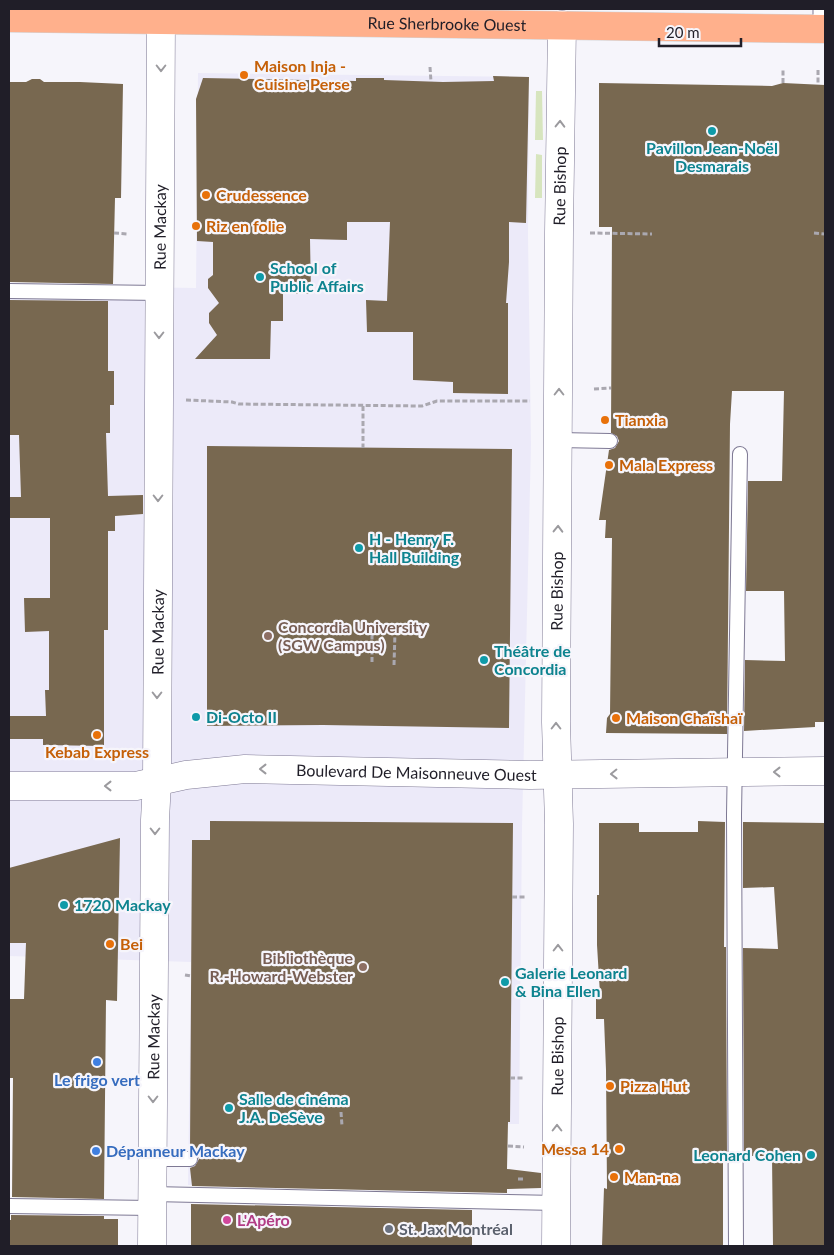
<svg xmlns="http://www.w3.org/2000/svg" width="834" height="1255" font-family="Lato,sans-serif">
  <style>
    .built { fill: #eceaf9 }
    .green { fill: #d7e5be }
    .building { fill: #786850 }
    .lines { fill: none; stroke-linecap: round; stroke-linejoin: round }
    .service-casing { stroke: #7e7994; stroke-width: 16 }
    .pedestrian-casing { stroke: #7e7994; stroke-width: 23 }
    .minor-casing { stroke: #7e7994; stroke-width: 29 }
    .tertiary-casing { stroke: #7e7994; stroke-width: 29 }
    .primary-casing { stroke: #d2d2d4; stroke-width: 29 }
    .path { stroke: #aaa8b0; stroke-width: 3; stroke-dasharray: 5 2.5; stroke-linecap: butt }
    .service { stroke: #fff; stroke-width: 14 }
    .pedestrian { stroke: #fff; stroke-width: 21 }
    .minor { stroke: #fff; stroke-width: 28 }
    .tertiary { stroke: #fff; stroke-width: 28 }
    .primary { stroke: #ffb08c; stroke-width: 28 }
    .oneway { stroke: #9b9a9e }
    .food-dot { fill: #e8710a; stroke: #f6f5fb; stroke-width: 2 }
    .culture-dot { fill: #0f9aa8; stroke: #f6f5fb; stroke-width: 2 }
    .education-dot { fill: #8d6e63; stroke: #f6f5fb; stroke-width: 2 }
    .shop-dot { fill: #3f7fe0; stroke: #f6f5fb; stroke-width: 2 }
    .hotel-dot { fill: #d1479c; stroke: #f6f5fb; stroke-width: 2 }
    .worship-dot { fill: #6b7280; stroke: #f6f5fb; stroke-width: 2 }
    .labels { text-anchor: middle; stroke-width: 4.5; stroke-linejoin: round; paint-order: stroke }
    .street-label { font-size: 16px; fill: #201e28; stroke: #f6f5fb }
    .food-label { font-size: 16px; font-weight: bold; fill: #c56008; stroke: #f6f5fb; text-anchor: start }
    .culture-label { font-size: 16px; font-weight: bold; fill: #0d838f; stroke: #f6f5fb; text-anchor: start }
    .education-label { font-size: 16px; font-weight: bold; fill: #785e54; stroke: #f6f5fb; text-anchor: start }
    .shop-label { font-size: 16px; font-weight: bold; fill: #366cbe; stroke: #f6f5fb }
    .hotel-label { font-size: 16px; font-weight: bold; fill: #b23c85; stroke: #f6f5fb; text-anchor: start }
    .worship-label { font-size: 16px; font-weight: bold; fill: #5b616d; stroke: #f6f5fb; text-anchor: start }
  </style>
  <rect width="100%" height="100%" fill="#f6f5fb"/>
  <!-- built -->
  <polygon class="built" points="198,73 529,77 528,236 531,444 522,827 519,1124 356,1125 355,1189 188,1185 191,962 9,956 9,285 196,288"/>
  <!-- green -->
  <g class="green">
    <polygon points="536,91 542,91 543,140 535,140"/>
    <polygon points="536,154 542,155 542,198 535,198"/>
  </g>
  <!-- building -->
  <g class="building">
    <polygon points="493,76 529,77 526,223 509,222 509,262 506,303 508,303 508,394 453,393 453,382 413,380 413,332 367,332 366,300 387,301 390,222 347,222 347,240 310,239 311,294 283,294 283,321 271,321 270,359 195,359 217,335 209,323 209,313 219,303 208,288 208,279 213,275 213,242 197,241 196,99 203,78 356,81 356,78 384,78 384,80 443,82 494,81"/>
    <polygon points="32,79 40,79 44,82 80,82 123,84 121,198 115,198 113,284 9,282 9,82 26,82"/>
    <polygon points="599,83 772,86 783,83 825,85 825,722 815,722 815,727 744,731 745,660 785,661 784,591 746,591 748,481 782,481 784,391 732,391 730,424 727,734 606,733 607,718 610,714 612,538 605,538 606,520 599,520 609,450 615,448 619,441 617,436 611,433 612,227 599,227"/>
    <polygon points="9,300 108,301 108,371 114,371 114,405 110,405 110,433 106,433 108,496 143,495 143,514 115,516 115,531 108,531 108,630 104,630 104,746 43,745 43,739 9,739 9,716 46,716 45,690 49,690 49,631 25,632 24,598 50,598 50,518 9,518 9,497 21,497 19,435 9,435"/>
    <polygon points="207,446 512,449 509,728 323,725 207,726"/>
    <polygon points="210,821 513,823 510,1122 508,1122 507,1169 541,1173 541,1188 507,1189 507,1193 192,1186 190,1168 195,1166 199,1159 197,1154 190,1150 192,840 210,840"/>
    <polygon points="698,821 725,822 724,947 726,947 727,1156 723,1156 723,1246 602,1246 604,1188 607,1189 606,1070 604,1019 596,1019 596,994 600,994 597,945 597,895 599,895 599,823 639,823 639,832 698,832"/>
    <polygon points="743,822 825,823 825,1246 773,1246 772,1156 744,1156 743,948 778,949 774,887 743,888"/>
    <polygon points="120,838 117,1001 106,1000 104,1199 12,1197 13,1078 9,1078 9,999 24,999 26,943 9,943 9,868"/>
    <polygon points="191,1204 472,1210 472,1246 191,1246"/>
    <polygon points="11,1215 104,1216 104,1219 118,1219 118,1246 9,1246 9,1220 11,1220"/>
  </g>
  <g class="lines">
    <!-- service casing -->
    <g class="service-casing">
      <g id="service">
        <polyline points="9,291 160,293"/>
        <polyline points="559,440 610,441"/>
        <polyline points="153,1159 190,1159"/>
        <polyline points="152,1194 557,1203"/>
        <polyline points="9,1206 152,1208"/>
        <polyline points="736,1246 734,815 740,454"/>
      </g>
    </g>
    <!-- pedestrian casing -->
    <g class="pedestrian-casing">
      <polyline id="pedestrian" points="824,9 824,29"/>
    </g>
    <!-- minor casing -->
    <g class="minor-casing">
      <g id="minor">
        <path id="s1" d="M152,1246L155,820L157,782L161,19"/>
        <path id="s2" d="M556,1246L559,824L556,722L559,232L562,25"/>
      </g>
    </g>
    <!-- tertiary casing -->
    <g class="tertiary-casing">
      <g id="tertiary">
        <path id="s3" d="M9,786H136L186,775L245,769L530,775L825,771"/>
      </g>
    </g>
    <!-- primary casing -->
    <g class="primary-casing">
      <g id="primary">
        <path id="s4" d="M9,18L825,29"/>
      </g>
    </g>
    <!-- path -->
    <g class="path">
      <polyline points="430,67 431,82"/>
      <polyline points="818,70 818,84"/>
      <polyline points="783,83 783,70"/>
      <polyline points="114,233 128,234"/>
      <polyline points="590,233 652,234"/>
      <polyline points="814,233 825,234"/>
      <polyline points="594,389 611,388"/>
      <polyline points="186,400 232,402 239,404 422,406 437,401 530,401"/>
      <polyline points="363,406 363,448"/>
      <polyline points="372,662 372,632"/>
      <polyline points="394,665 395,632"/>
      <polyline points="512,897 526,897"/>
      <polyline points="185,975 191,976"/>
      <polyline points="510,1078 525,1078"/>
      <polyline points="341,1112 342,1126"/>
      <polyline points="508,1146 524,1147"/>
      <polyline points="518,1179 524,1179"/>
    </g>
    <!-- service -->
    <use href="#service" class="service"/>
    <!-- pedestrian -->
    <use href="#pedestrian" class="pedestrian"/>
    <!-- minor -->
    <use href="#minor" class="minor"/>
    <!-- tertiary -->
    <use href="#tertiary" class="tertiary"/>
    <!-- primary -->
    <use href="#primary" class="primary"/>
  </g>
  <!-- one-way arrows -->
  <defs><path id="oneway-chevron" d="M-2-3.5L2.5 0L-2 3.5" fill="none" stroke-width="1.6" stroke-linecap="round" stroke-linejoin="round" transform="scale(1.25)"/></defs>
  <g class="oneway">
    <use href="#oneway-chevron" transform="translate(161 68) rotate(90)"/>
    <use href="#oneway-chevron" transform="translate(560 124) rotate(-89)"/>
    <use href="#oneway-chevron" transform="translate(159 335) rotate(90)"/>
    <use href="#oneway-chevron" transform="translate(559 392) rotate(-90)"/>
    <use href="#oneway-chevron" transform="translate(158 498) rotate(90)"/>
    <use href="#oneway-chevron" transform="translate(558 529) rotate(-89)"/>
    <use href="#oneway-chevron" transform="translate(157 695) rotate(90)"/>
    <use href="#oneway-chevron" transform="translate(556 726) rotate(-90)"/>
    <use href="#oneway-chevron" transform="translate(263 769) rotate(180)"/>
    <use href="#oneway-chevron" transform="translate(777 772) rotate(180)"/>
    <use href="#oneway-chevron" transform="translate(614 774) rotate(179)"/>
    <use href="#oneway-chevron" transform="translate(108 786) rotate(180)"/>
    <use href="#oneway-chevron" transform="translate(155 831) rotate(90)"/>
    <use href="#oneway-chevron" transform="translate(558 948) rotate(-90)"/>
    <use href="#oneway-chevron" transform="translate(153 1099) rotate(90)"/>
    <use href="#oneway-chevron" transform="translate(557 1128) rotate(-90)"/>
  </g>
  <!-- markers -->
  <g class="food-dot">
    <circle cx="244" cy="75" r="5"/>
    <circle cx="206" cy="195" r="5"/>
    <circle cx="196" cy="226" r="5"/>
    <circle cx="605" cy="420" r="5"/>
    <circle cx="609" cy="465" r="5"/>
    <circle cx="616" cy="718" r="5"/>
    <circle cx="97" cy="735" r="5"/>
    <circle cx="110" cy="944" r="5"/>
    <circle cx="610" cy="1086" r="5"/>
    <circle cx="619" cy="1149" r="5"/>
    <circle cx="614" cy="1177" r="5"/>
  </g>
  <g class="culture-dot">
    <circle cx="712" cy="131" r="5"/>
    <circle cx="260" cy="277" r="5"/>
    <circle cx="359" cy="548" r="5"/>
    <circle cx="484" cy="660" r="5"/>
    <circle cx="196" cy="717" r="5"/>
    <circle cx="64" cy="905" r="5"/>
    <circle cx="505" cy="982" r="5"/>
    <circle cx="229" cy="1108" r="5"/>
    <circle cx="811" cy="1155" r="5"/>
  </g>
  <g class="education-dot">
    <circle cx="268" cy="636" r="5"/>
    <circle cx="363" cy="967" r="5"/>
  </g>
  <g class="shop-dot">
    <circle cx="97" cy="1062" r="5"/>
    <circle cx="96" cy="1151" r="5"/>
  </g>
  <circle class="hotel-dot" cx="227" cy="1220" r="5"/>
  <circle class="worship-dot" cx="389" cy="1229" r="5"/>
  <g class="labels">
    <!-- street labels -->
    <g class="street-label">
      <text dy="6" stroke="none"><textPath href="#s4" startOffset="438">Rue Sherbrooke Ouest</textPath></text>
      <text dy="6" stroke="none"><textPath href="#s2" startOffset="1060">Rue Bishop</textPath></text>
      <text dy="6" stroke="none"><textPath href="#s1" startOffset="1019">Rue Mackay</textPath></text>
      <text dy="6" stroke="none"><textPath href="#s2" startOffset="655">Rue Bishop</textPath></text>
      <text dy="6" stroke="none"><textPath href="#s1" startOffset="614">Rue Mackay</textPath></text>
      <text dy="6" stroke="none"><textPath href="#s3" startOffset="409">Boulevard De Maisonneuve Ouest</textPath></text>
      <text dy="6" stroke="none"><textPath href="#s1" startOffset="209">Rue Mackay</textPath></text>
      <text dy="6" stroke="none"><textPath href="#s2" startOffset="190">Rue Bishop</textPath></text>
    </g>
    <!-- food labels -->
    <g class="food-label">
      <text x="254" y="72">Maison Inja -<tspan x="254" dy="18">Cuisine Perse</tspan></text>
      <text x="216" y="201">Crudessence</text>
      <text x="206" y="232">Riz en folie</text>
      <text x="615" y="426">Tianxia</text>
      <text x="619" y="471">Mala Express</text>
      <text x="626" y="724">Maison Chaïshaï</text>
      <text x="97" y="758" text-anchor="middle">Kebab Express</text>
      <text x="120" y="950">Bei</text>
      <text x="620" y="1092">Pizza Hut</text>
      <text x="609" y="1155" text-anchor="end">Messa 14</text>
      <text x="624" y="1183">Man-na</text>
    </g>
    <!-- culture labels -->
    <g class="culture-label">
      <text x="712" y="154" text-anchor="middle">Pavillon Jean-Noël<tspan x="712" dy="18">Desmarais</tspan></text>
      <text x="270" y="274">School of<tspan x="270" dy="18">Public Affairs</tspan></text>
      <text x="369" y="545">H - Henry F.<tspan x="369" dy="18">Hall Building</tspan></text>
      <text x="494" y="657">Théâtre de<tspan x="494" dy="18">Concordia</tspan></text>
      <text x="206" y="723">Di-Octo II</text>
      <text x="74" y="911">1720 Mackay</text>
      <text x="515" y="979">Galerie Leonard<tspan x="515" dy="18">&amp; Bina Ellen</tspan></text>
      <text x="239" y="1105">Salle de cinéma<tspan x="239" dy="18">J.A. DeSève</tspan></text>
      <text x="801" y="1161" text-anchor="end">Leonard Cohen</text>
    </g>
    <!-- education labels -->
    <g class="education-label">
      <text x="278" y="633">Concordia University<tspan x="278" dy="18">(SGW Campus)</tspan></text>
      <text x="353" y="964" text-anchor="end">Bibliothèque<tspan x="353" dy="18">R.-Howard-Webster</tspan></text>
    </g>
    <!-- shop labels -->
    <g class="shop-label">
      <text x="97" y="1086">Le frigo vert</text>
      <text x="106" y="1157" text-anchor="start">Dépanneur Mackay</text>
    </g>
    <!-- hotel labels -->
    <g class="hotel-label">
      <text x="237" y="1226">L'Apéro</text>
    </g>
    <!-- worship labels -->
    <g class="worship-label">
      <text x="399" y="1235">St. Jax Montréal</text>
    </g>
  </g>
  <!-- border -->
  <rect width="834" height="1255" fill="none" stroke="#201e28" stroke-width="20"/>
  <!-- scale -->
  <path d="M659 38v8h82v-8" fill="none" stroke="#201e28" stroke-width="2.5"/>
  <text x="666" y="38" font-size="15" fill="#201e28" stroke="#f6f5fb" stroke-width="4" paint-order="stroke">20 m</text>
</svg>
